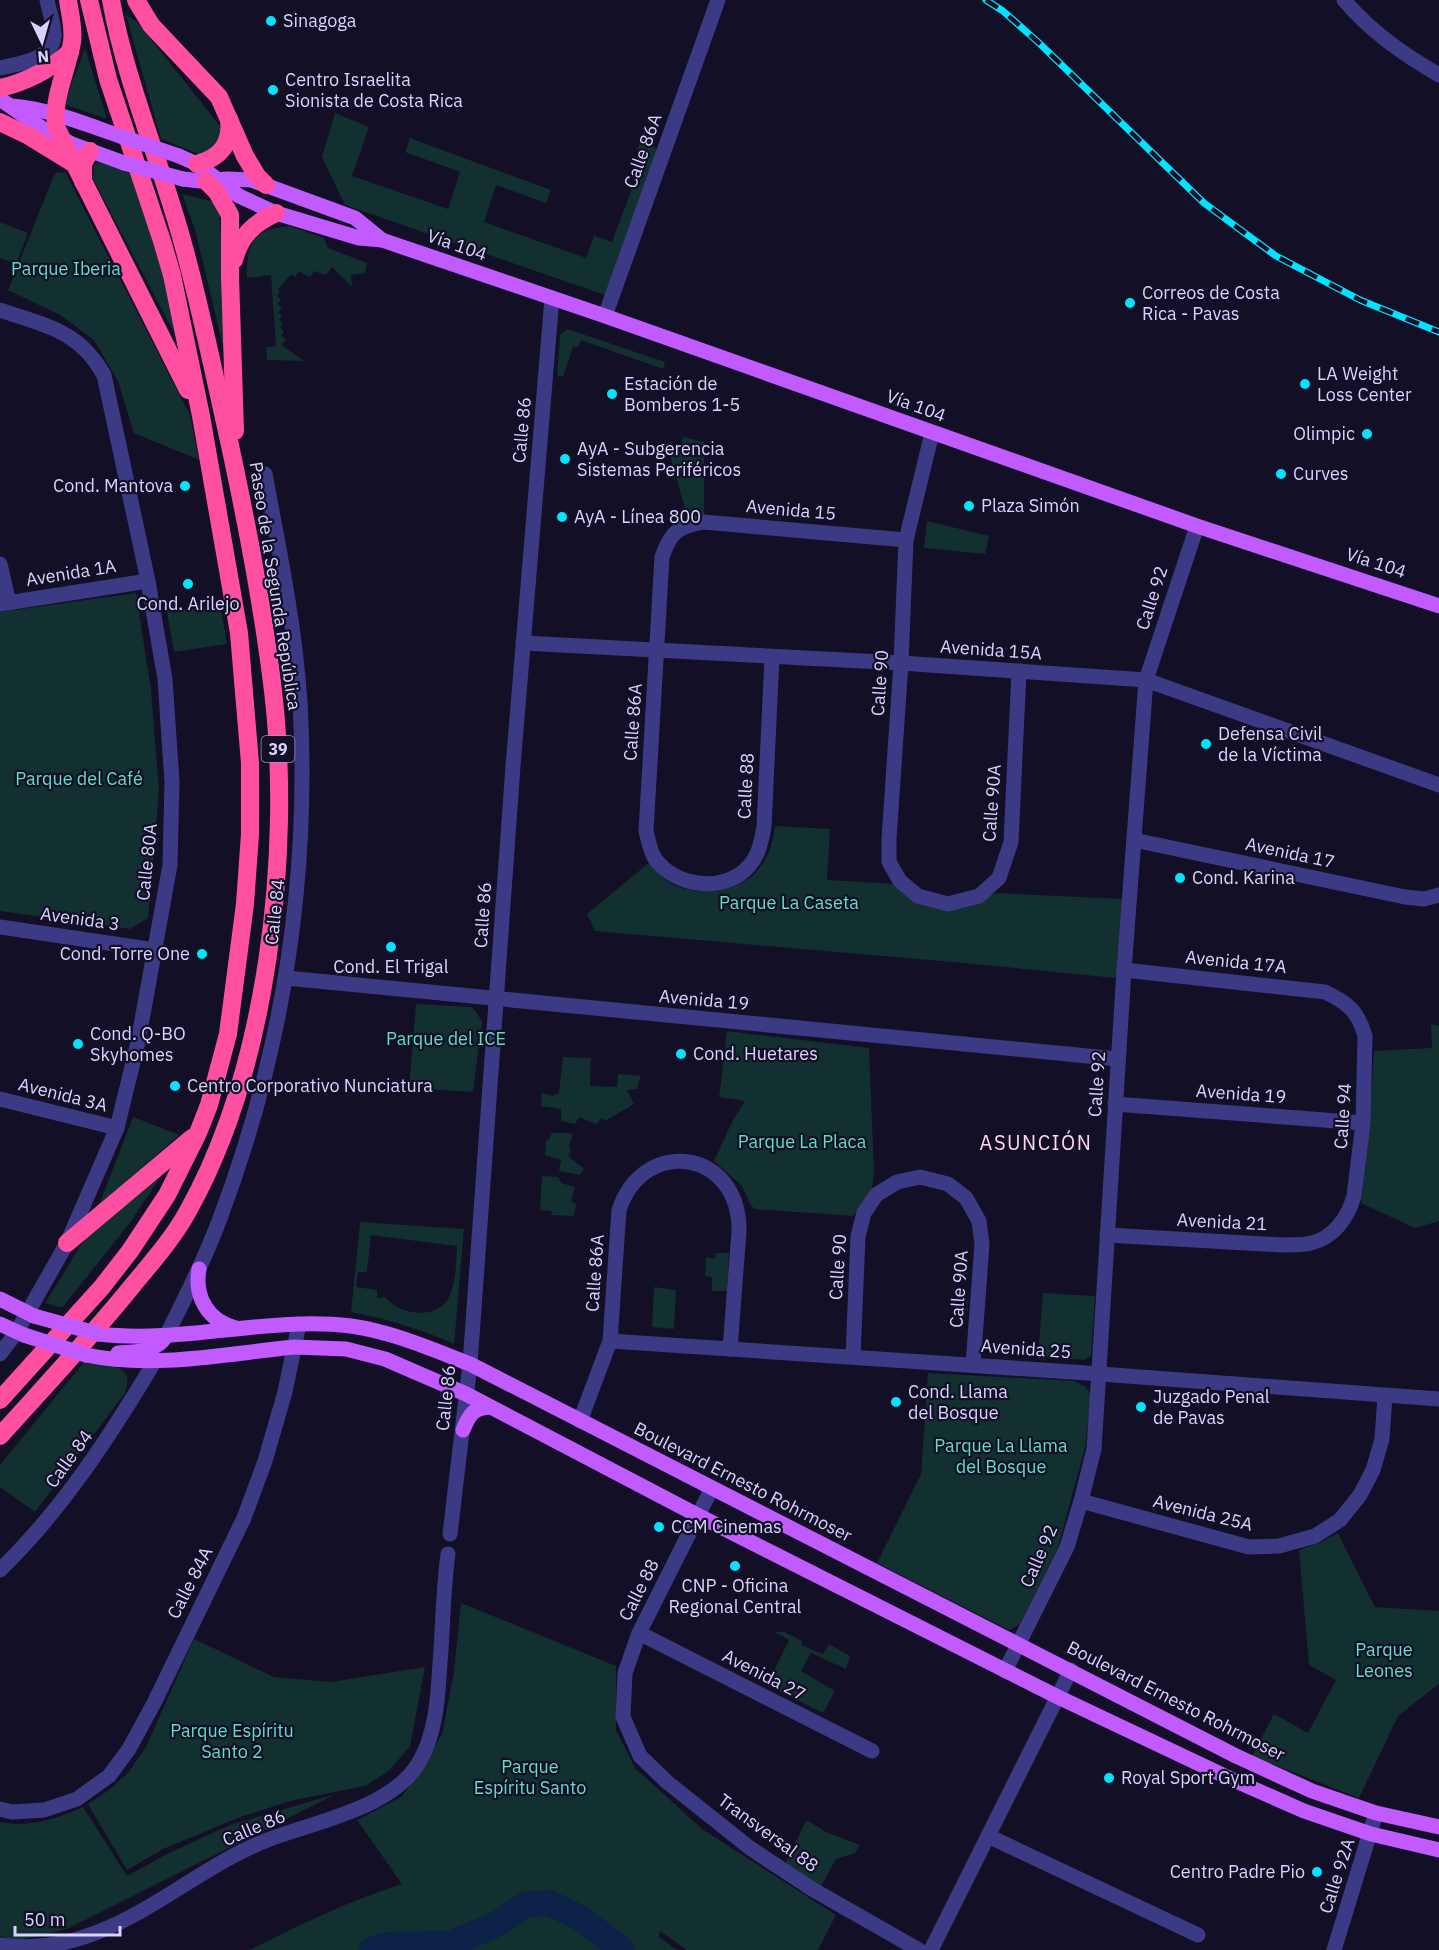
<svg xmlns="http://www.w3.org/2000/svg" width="1439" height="1950" font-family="'IBM Plex Sans',sans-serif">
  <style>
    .green { fill: #12302f; fill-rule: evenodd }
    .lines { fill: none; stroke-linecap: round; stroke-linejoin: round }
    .river { stroke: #0c2248; stroke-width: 26 }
    .minor { stroke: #3d3a85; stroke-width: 15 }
    .major { stroke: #c25bff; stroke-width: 15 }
    .highway { stroke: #ff4fa3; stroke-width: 18 }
    .rail-casing { stroke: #00e5ff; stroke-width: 7 }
    .rail { stroke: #130f26; stroke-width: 4.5; stroke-dasharray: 14; stroke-linecap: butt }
    .major-bridge { stroke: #c25bff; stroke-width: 15 }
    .poi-dot { fill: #00e5ff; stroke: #130f26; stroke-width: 2 }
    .labels { text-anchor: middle; stroke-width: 4.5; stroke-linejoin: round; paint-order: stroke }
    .shield { fill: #130f26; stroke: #9e99be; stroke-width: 1.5 }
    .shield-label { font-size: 16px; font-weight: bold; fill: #d9d4ff }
    .poi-label { font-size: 18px; fill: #d9d4ff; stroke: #130f26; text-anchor: start }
    .street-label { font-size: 18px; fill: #d9d4ff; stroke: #130f26 }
    .park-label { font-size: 18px; fill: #5fe0c0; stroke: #130f26 }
    .neighbourhood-label { font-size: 20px; letter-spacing: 1.5px; fill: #ffd6f0; stroke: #130f26 }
  </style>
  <rect width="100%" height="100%" fill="#130f26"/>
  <!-- green -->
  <g class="green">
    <polygon points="126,15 137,22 220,126 221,138 204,156 161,139"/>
    <polygon points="85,48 107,119 64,104"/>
    <polygon points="335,113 369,127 352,176 448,209 460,172 405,152 410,138 551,190 546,203 496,185 484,222 586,258 594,236 612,242 645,154 637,151 640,142 659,149 605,295 345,205 322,157"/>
    <polygon points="99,162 133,174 159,245 180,344 93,179 94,165"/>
    <polygon points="65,172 190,415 199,460 134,433 118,381 94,340 60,315 8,290 55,173"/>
    <polygon points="182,194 219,203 229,372 196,233"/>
    <polygon points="0,222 28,233 16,264 0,258"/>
    <path d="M289,226L324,238L328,248L367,263L365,273L351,275L352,287L332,267L326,275L314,271L310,277L299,271L295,277L291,274L278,290L280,292L277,296L281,300L277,304L282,308L278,312L282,316L279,320L283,323L280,328L284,331L281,336L286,339L282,345L304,361L267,360L266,347L276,346L271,275L247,278C246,244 253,229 289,226Z"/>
    <polygon points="567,329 665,362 663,369 581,340 578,347 573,347 563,377 557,375 560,335"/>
    <polygon points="683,437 704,442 704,515 687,515 669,452 680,451"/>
    <polygon points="927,521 989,536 985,554 924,548"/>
    <polygon points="136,593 151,690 159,791 148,918 130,929 0,911 0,612"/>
    <polygon points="220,604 227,644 174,652 167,612"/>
    <path d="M775,826L830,829L827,880L896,884L969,903L996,893L1123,899L1116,978L964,963L595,931L587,914L650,862C655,867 660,875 666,880C674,887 690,891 701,891C745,892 770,870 775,826Z"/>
    <polygon points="416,1004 472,1007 482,1021 473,1092 409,1088"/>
    <polygon points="1431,1024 1439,1026 1439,1221 1415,1228 1361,1203 1369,1127 1374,1051 1432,1048"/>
    <polygon points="727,1031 869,1048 874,1172 871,1198 853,1216 754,1209 749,1202 742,1186 714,1161 732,1122 745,1101 719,1097"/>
    <polygon points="563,1057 591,1058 590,1086 617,1087 618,1074 641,1076 637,1089 627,1090 634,1104 605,1121 602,1118 596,1124 579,1117 575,1124 561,1121 561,1109 541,1106 542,1093 553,1096 559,1093"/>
    <polygon points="133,1117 179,1135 99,1205"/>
    <polygon points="551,1133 569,1133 573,1135 569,1146 571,1152 568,1156 584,1169 580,1175 559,1171 561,1160 545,1155 546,1141 550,1138"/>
    <polygon points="169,1164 129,1224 62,1308 45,1303 91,1229"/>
    <polygon points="542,1176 558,1177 561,1183 575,1187 571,1201 576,1204 574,1216 551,1215 552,1211 540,1210"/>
    <path d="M360,1222L464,1229L454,1344C421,1329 387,1319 351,1312ZM371,1235L457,1246C456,1262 456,1283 449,1297C437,1321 399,1315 385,1297L377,1298V1290L356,1287L358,1272H367Z"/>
    <polygon points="716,1253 729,1253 727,1291 712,1291 712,1277 705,1276 706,1257 715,1259"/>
    <polygon points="654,1287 676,1290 674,1329 652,1327"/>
    <polygon points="1043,1293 1095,1296 1091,1356 1084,1360 1038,1356"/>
    <path d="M85,1361C105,1365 137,1363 125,1393L35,1512L0,1487V1465Z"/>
    <polygon points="928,1373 1074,1381 1086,1387 1091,1396 1085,1448 1058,1547 1020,1624 1009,1630 877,1563 921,1474"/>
    <polygon points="1338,1533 1375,1607 1439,1611 1439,1684 1398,1716 1359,1798 1252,1756 1274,1714 1308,1733 1336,1680 1309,1665 1299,1550 1319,1543"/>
    <path d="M461,1603L616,1666V1730L635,1768L702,1829L836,1915L818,1950H687L660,1931L659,1937L677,1950H250C299,1925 349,1901 402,1884L357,1820L401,1797L419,1774L442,1734L454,1672Z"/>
    <polygon points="774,1632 784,1632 802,1641 801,1645 823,1654 829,1644 850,1656 846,1669 811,1653 801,1671 835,1691 823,1713 767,1685 789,1640"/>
    <polygon points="194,1639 274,1677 331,1682 425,1667 410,1746 390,1770 365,1786 294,1800 240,1817 163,1849 127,1870 88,1804 109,1790 128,1773 146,1747"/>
    <path d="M336,1794L67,1929L16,1941L0,1936V1822C29,1828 56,1819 83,1807L127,1876L167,1854L230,1825Z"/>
    <polygon points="806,1820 826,1832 860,1845 855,1853 836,1859 820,1888 784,1867"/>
  </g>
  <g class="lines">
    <!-- river -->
    <polyline class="river" points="372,1950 386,1945 450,1944 495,1925 527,1904 549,1903 579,1917 622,1950"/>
    <!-- minor -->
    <g class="minor">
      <path d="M1344,0C1371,32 1403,54 1439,75"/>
      <path d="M0,68C18,64 51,60 54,37C55,26 49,11 47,0"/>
      <path d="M0,310C46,326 79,330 104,375L148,581L165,679L172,782L170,865L138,1042L117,1128L67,1243L16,1333L0,1354"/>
      <polyline points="605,316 718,0"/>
      <polyline points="932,433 906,540 901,663 889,839 889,862 900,881 918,896 948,904 979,896 999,878 1011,842 1019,671"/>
      <polyline points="0,564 9,603"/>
      <polyline points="0,604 148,581"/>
      <polyline points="523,643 901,663 1146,680 1439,785"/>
      <path d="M772,657L764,827C761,842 759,855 749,866C725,894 673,887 654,857C650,850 648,839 646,831L662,557C671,531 678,527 704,522L906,540"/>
      <polyline points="1134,840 1405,897 1424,899 1439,895"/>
      <polyline points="0,927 155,950"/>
      <polyline points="286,978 1118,1059"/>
      <polyline points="0,1099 117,1128"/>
      <polyline points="1115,1104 1363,1123"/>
      <path d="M1107,1235L1282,1245C1291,1244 1302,1246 1311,1243C1334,1238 1348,1217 1354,1196L1363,1123L1365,1036C1358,1011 1348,1003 1325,992L1124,970"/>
      <path d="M166,1336C185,1298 204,1261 219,1221C282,1055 310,880 300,702C295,625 279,549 265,474"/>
      <polyline points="610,1341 1087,1373 1439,1399"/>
      <polyline points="853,1357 858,1236 864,1213 876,1195 897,1182 920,1177 948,1184 966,1198 979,1221 982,1244 973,1365"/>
      <path d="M580,1421L610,1341L619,1210C644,1135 740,1150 739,1231L730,1349"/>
      <polyline points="712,1488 639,1633 625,1673 623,1717 640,1756 667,1782 750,1848 812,1889 919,1950"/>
      <polyline points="1081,1501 1249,1547 1279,1546 1315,1536 1340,1520 1360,1495 1373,1470 1382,1439 1385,1396"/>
      <polyline points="450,1534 470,1364 513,766 552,298"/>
      <path d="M0,1570C63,1509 110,1436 155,1361"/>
      <polyline points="639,1633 872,1751"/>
      <polyline points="1005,1671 1067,1547 1081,1501 1094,1449 1124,970 1146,680 1197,526"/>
      <polyline points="0,1809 12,1812 44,1810 77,1799 109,1776 129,1749 154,1703 244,1518 265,1461 285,1392 299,1324"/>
      <polyline points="988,1836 1198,1935"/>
      <path d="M0,1945C34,1950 66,1945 98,1932C159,1908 209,1862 270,1839C315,1822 391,1808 418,1764C436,1735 438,1697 440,1663C443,1627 443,1590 448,1554"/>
      <polyline points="931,1950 1071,1670"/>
      <polyline points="1334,1950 1376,1813"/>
    </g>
    <!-- major -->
    <g class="major">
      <polyline points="0,99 46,131 72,144 124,163"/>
      <path d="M12,106C49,109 85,124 120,136"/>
      <polyline points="179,156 197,164 239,196 276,213 359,238 382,240 605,316 1197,526 1439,606"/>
      <polyline points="183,179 200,181 228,179 251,180 355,218 382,240"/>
      <path d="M199,1269C194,1297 208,1321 236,1328"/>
      <polyline points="0,1299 34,1316"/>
      <polyline points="0,1324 24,1335"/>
      <path d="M99,1334C183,1344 267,1316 351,1326C393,1332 431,1349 470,1364L1236,1756L1312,1791L1376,1813L1439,1827"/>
      <path d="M118,1353C135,1352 157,1352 166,1336"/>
      <path d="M86,1355C154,1369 225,1354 294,1347L346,1349L385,1359L466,1394L699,1516L1058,1697L1229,1778L1304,1811L1371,1834L1439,1850"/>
      <path d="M463,1430C469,1415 473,1408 490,1407"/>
    </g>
    <!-- highway -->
    <g class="highway">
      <path d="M68,0C70,14 74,28 72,42C68,68 50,104 57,129L188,390"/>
      <polyline points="136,0 151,25 219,97 245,156 257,176 266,185"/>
      <path d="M0,88C27,82 49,70 70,52"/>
      <polyline points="0,122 29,136 73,163"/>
      <path d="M197,164C220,158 232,144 229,119"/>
      <polyline points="206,181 217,192 230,215 230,276 235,431"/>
      <polyline points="83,182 83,164 90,151"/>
      <path d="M234,260C240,236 254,223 276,213"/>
      <polyline points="67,1243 192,1138"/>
      <polyline points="0,1400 102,1287 130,1251 167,1195 198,1133 209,1105 228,1034 245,904 250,834 250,763 239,633 201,416 172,275 162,241 108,79 89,0"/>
      <path d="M0,1436C45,1386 91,1337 133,1285C152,1262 174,1237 188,1211C268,1068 292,852 273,691C262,599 244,508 224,418C211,360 199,301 183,244C161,162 126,84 111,0"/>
    </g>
    <!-- rail casing -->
    <g class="rail-casing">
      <polyline id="rail" points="986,0 1003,11 1038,42 1204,203 1276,256 1360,300 1439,332"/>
    </g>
    <!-- rail -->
    <use href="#rail" class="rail"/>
    <!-- major-bridge -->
    <g class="major-bridge">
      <polyline points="120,136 179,156"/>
      <polyline points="124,163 183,179"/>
      <polyline points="34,1316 99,1334"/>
      <polyline points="24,1335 86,1355"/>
    </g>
  </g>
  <!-- markers -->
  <g class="poi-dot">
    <circle cx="271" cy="21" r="6"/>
    <circle cx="273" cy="90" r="6"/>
    <circle cx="1130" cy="303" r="6"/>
    <circle cx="1305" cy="384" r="6"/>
    <circle cx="612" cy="394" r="6"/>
    <circle cx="1367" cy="434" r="6"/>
    <circle cx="565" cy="459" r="6"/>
    <circle cx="1281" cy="474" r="6"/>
    <circle cx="185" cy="486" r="6"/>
    <circle cx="969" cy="506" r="6"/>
    <circle cx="562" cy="517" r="6"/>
    <circle cx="188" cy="584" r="6"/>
    <circle cx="1206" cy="744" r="6"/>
    <circle cx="1180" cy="878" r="6"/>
    <circle cx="391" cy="947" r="6"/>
    <circle cx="202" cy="954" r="6"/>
    <circle cx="78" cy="1044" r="6"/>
    <circle cx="681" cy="1054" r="6"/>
    <circle cx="175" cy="1086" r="6"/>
    <circle cx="896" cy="1402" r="6"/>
    <circle cx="1141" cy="1407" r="6"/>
    <circle cx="659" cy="1527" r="6"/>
    <circle cx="735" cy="1566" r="6"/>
    <circle cx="1109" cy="1778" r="6"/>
    <circle cx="1317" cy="1872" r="6"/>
  </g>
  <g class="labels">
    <!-- shield labels -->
    <rect class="shield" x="261.5" y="736" width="33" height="26" rx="4.5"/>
    <g class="shield-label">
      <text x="278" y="755">39</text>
    </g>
    <!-- poi labels -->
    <g class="poi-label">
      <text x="283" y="27">Sinagoga</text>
      <text x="285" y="86">Centro Israelita<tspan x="285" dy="21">Sionista de Costa Rica</tspan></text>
      <text x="1142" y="299">Correos de Costa<tspan x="1142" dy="21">Rica - Pavas</tspan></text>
      <text x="1317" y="380">LA Weight<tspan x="1317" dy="21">Loss Center</tspan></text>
      <text x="624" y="390">Estación de<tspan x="624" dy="21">Bomberos 1-5</tspan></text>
      <text x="1355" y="440" text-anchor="end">Olimpic</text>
      <text x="577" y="455">AyA - Subgerencia<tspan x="577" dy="21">Sistemas Periféricos</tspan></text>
      <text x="1293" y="480">Curves</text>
      <text x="173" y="492" text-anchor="end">Cond. Mantova</text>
      <text x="981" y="512">Plaza Simón</text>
      <text x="574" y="523">AyA - Línea 800</text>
      <text x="188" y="610" text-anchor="middle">Cond. Arilejo</text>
      <text x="1218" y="740">Defensa Civil<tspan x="1218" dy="21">de la Víctima</tspan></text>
      <text x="1192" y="884">Cond. Karina</text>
      <text x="190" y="960" text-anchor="end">Cond. Torre One</text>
      <text x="391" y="973" text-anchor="middle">Cond. El Trigal</text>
      <text x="90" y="1040">Cond. Q-BO<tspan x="90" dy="21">Skyhomes</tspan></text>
      <text x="693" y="1060">Cond. Huetares</text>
      <text x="187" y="1092">Centro Corporativo Nunciatura</text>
      <text x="908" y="1398">Cond. Llama<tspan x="908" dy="21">del Bosque</tspan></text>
      <text x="1153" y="1403">Juzgado Penal<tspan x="1153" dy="21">de Pavas</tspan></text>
      <text x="671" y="1533">CCM Cinemas</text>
      <text x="735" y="1592" text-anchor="middle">CNP - Oficina<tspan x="735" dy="21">Regional Central</tspan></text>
      <text x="1121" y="1784">Royal Sport Gym</text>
      <text x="1305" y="1878" text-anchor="end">Centro Padre Pio</text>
    </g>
    <!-- street labels -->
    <g class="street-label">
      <text transform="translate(643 151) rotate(-70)" y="6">Calle 86A</text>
      <text transform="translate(457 245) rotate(19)" y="6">Vía 104</text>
      <text transform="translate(916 406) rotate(20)" y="6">Vía 104</text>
      <text transform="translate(522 430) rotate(-85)" y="6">Calle 86</text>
      <text transform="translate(791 510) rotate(5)" y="6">Avenida 15</text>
      <text transform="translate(1376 563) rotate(18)" y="6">Vía 104</text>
      <text transform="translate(71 573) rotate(-9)" y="6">Avenida 1A</text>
      <text transform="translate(275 586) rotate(81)" y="6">Paseo de la Segunda República</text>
      <text transform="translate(1152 598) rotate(-72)" y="6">Calle 92</text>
      <text transform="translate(991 650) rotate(4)" y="6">Avenida 15A</text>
      <text transform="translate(880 683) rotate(-86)" y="6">Calle 90</text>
      <text transform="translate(633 722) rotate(-86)" y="6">Calle 86A</text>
      <text transform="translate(746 786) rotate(-87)" y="6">Calle 88</text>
      <text transform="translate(992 803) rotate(-86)" y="6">Calle 90A</text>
      <text transform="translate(1290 853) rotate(12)" y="6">Avenida 17</text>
      <text transform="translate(147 862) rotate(-84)" y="6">Calle 80A</text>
      <text transform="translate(275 912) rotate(-84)" y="6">Calle 84</text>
      <text transform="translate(483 915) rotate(-86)" y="6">Calle 86</text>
      <text transform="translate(80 919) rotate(8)" y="6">Avenida 3</text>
      <text transform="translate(1236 962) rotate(6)" y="6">Avenida 17A</text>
      <text transform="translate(704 1000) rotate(5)" y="6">Avenida 19</text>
      <text transform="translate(1097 1084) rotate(-86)" y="6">Calle 92</text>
      <text transform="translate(1241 1094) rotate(4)" y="6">Avenida 19</text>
      <text transform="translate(63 1095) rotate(14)" y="6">Avenida 3A</text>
      <text transform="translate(1343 1116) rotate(-86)" y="6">Calle 94</text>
      <text transform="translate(1222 1222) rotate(3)" y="6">Avenida 21</text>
      <text transform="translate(838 1267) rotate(-86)" y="6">Calle 90</text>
      <text transform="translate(595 1273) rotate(-86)" y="6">Calle 86A</text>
      <text transform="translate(959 1289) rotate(-86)" y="6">Calle 90A</text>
      <text transform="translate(1026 1349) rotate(4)" y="6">Avenida 25</text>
      <text transform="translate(446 1398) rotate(-84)" y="6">Calle 86</text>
      <text transform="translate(69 1459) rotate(-54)" y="6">Calle 84</text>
      <text transform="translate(743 1482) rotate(27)" y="6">Boulevard Ernesto Rohrmoser</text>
      <text transform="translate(1203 1513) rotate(14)" y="6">Avenida 25A</text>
      <text transform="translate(1039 1556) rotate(-66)" y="6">Calle 92</text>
      <text transform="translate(190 1583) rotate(-63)" y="6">Calle 84A</text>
      <text transform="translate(639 1590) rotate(-63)" y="6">Calle 88</text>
      <text transform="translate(764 1675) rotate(27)" y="6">Avenida 27</text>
      <text transform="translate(1176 1701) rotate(27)" y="6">Boulevard Ernesto Rohrmoser</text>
      <text transform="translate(254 1828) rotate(-23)" y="6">Calle 86</text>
      <text transform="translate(768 1833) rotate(36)" y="6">Transversal 88</text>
      <text transform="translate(1337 1876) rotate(-72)" y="6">Calle 92A</text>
    </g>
    <!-- park labels -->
    <g class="park-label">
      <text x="66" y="275">Parque Iberia</text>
      <text x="79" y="785">Parque del Café</text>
      <text x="789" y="909">Parque La Caseta</text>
      <text x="446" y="1045">Parque del ICE</text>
      <text x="802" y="1148">Parque La Placa</text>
      <text x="1001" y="1452">Parque La Llama<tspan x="1001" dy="21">del Bosque</tspan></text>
      <text x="1384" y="1656">Parque<tspan x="1384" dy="21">Leones</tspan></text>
      <text x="232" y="1737">Parque Espíritu<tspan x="232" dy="21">Santo 2</tspan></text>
      <text x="530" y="1773">Parque<tspan x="530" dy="21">Espíritu Santo</tspan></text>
    </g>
    <!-- neighbourhood labels -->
    <g class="neighbourhood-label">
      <text x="1036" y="1150">ASUNCIÓN</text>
    </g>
  </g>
  <!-- north arrow -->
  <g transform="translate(42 42) rotate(175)" stroke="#130f26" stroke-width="4.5" paint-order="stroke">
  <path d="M0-4.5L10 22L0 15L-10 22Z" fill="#d9d4ff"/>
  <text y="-9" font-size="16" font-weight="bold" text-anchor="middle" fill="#d9d4ff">N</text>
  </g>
  <!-- scale -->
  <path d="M15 1926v9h105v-9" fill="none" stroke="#d9d4ff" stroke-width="3"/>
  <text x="24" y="1926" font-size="18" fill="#d9d4ff" stroke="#130f26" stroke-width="4.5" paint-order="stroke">50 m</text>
</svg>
